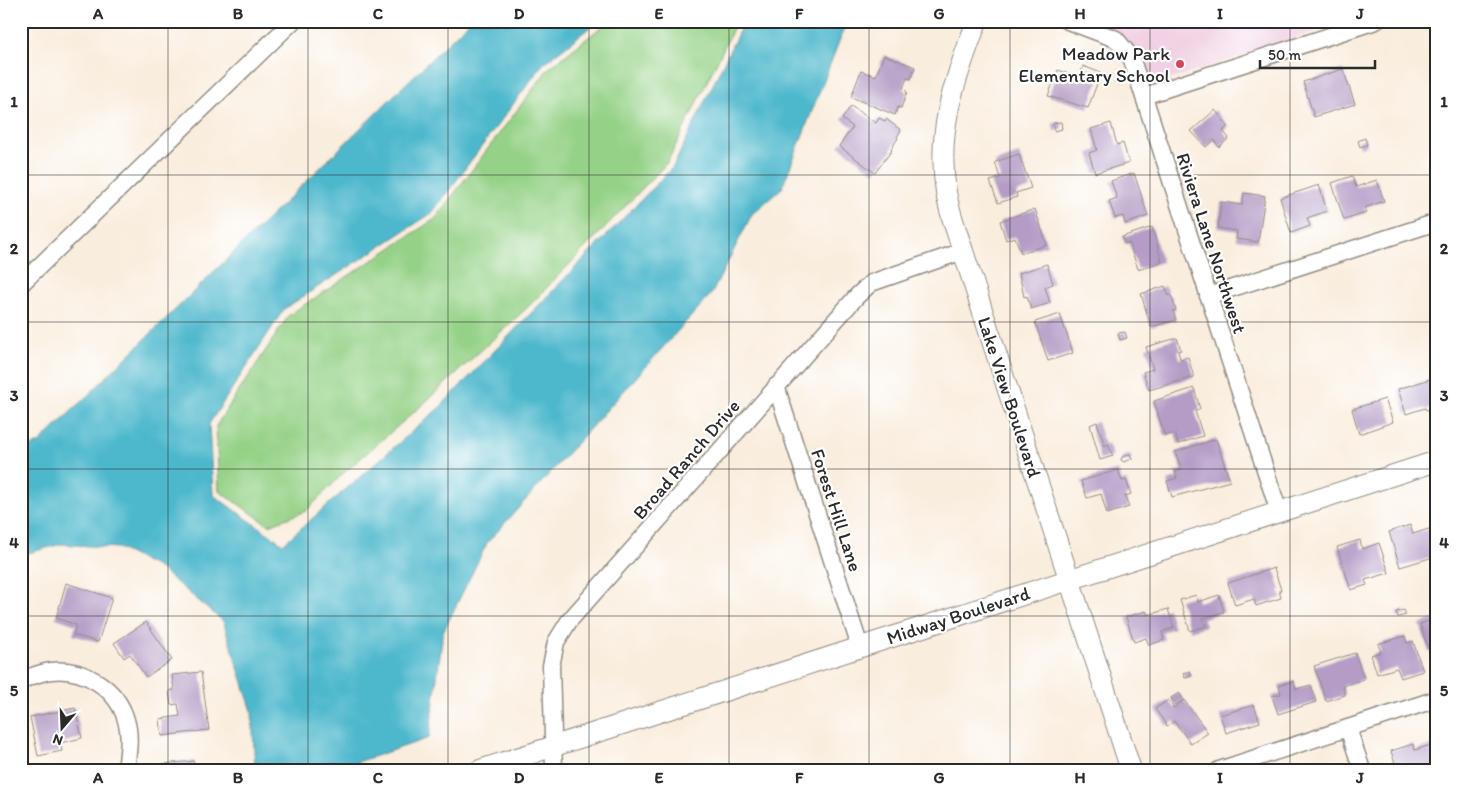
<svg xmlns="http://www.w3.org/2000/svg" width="1458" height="791" font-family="Itim,sans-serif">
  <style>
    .built { fill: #f1d0e3 }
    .green { fill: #95d287; stroke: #607e59 }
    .water { fill: #4eb8cc; stroke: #3c727c }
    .building { fill: #b49cc6 }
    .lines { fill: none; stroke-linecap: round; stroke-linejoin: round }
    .minor-casing { stroke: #928c84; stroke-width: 19 }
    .tertiary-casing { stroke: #928c84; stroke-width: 22 }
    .minor { stroke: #fff; stroke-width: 16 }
    .tertiary { stroke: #fff; stroke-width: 20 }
    .grid { fill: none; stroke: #2b2b2b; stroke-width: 1; stroke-opacity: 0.55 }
    .poi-dot { fill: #d1495b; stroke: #fff; stroke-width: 2 }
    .labels { text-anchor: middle; stroke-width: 4.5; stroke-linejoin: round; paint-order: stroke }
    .poi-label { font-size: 19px; fill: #2b2b2b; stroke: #fff; text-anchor: end }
    .street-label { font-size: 19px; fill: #2b2b2b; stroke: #fff }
    .neatline { fill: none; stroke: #2b2b2b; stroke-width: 2 }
    .grid-label { font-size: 16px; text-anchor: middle; font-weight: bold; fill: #2b2b2b }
  </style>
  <rect width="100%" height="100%" fill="#fff"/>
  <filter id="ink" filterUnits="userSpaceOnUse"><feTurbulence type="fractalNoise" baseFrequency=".02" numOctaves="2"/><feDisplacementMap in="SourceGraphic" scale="10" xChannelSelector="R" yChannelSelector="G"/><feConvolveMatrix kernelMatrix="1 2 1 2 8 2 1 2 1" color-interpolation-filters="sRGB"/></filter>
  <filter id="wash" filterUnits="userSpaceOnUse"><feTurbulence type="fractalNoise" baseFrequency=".0096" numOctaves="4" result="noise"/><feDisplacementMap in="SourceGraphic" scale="20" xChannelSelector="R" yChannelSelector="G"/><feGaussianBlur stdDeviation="1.12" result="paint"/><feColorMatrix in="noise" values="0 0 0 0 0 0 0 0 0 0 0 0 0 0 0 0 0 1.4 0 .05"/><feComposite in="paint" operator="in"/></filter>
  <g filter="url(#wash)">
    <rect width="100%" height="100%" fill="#f9eddd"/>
    <!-- built -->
    <polygon class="built" points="1087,21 1349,21 1159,83 1151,81 1146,76 1136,51"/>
    <!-- green -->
    <polygon class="green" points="609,21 737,21 667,163 530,305 421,406 347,470 306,511 269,525 219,491 216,426 289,315 435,219 548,69"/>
    <!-- water -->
    <polygon class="water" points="470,21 598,21 543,64 432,213 284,309 209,424 213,495 283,544 439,408 673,167 744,21 847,21 782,188 752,214 712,293 487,543 443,632 429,738 334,770 255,770 252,711 223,621 159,568 118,548 61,544 21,555 21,451 39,443"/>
    <g id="blocks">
      <!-- building -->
      <g class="building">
        <polygon points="884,55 915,67 911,79 907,78 903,88 907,92 901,108 898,107 895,115 851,97 861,71 876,76"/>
        <polygon points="1083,66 1101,73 1088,108 1048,96 1058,70 1079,77"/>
        <polygon points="1343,69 1355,104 1314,117 1303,82"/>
        <polygon points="851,106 876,123 879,118 885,121 886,119 901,130 897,137 898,138 891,149 892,150 875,173 839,146 853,127 842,119"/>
        <polygon points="1215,110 1228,126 1223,131 1229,138 1219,147 1214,140 1206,147 1191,131"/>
        <polygon points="1061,122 1062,129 1054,131 1053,123"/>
        <polygon points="1111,123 1117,145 1123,143 1129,163 1095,173 1089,153 1097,150 1091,129"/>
        <polygon points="1365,138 1367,145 1360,147 1358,141"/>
        <polygon points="1019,154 1031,188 1016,193 1017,197 998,203 990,181 1000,178 995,162"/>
        <polygon points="1134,173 1148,216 1125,224 1123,216 1115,218 1109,201 1117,198 1111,181"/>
        <polygon points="1352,176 1356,187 1377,180 1384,201 1364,208 1366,213 1344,220 1332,183"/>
        <polygon points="1319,185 1327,211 1307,218 1310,226 1291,233 1280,198"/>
        <polygon points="1244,193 1265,196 1258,242 1236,239 1237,231 1218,228 1221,202 1242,205"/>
        <polygon points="1035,209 1047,245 1021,253 1015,237 1006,240 1000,221"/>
        <polygon points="1152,227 1162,262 1138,269 1129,243 1125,244 1122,237"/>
        <polygon points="1047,264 1053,284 1045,287 1050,303 1031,309 1027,296 1024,297 1019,273"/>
        <polygon points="1165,286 1169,296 1171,295 1176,310 1173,311 1176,320 1151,327 1141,294"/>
        <polygon points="1060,314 1073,353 1048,361 1035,322"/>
        <polygon points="1125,332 1127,338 1120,340 1118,333"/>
        <polygon points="1177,338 1181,350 1178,351 1180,359 1188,357 1194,377 1149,390 1143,372 1153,369 1146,347"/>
        <polygon points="1437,377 1437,407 1426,410 1425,408 1406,414 1398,389"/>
        <polygon points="1194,388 1200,409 1195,411 1203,436 1178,444 1175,433 1165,436 1154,401"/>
        <polygon points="1385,399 1393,422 1359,434 1352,409"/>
        <polygon points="1097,422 1105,446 1108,444 1113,456 1100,460 1090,425"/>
        <polygon points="1216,439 1230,481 1172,497 1167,481 1177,478 1175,472 1182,470 1175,452"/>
        <polygon points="1130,454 1132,459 1124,462 1121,460 1122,457"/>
        <polygon points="1118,470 1122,481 1126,480 1131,494 1125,496 1129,507 1107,514 1101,494 1087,498 1081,481"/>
        <polygon points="1410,525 1413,534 1435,527 1437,534 1437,556 1400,567 1389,532"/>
        <polygon points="1360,540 1362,549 1379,543 1389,573 1365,580 1367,585 1351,590 1337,547"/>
        <polygon points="1274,568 1281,590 1279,590 1281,598 1256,606 1254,599 1235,605 1228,583"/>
        <polygon points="66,583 112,598 98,642 73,635 76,625 56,618"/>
        <polygon points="1196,595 1198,602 1219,595 1224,612 1203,618 1206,626 1190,631 1180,600"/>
        <polygon points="1168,609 1174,628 1162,632 1164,640 1149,645 1146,638 1134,642 1126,617 1146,611 1148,615"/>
        <polygon points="1404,610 1406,615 1398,617 1396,612"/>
        <polygon points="1437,618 1437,650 1429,652 1420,624"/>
        <polygon points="146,622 172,660 146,677 130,654 124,658 114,643"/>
        <polygon points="1405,636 1407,643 1413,641 1423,671 1401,678 1397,668 1377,674 1371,655 1381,652 1378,644"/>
        <polygon points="1355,653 1364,679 1343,686 1345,695 1326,701 1314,666"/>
        <polygon points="1190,671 1192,676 1185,678 1183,673"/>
        <polygon points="201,672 209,730 162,736 160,719 180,716 178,704 171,705 169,691 174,690 172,675"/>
        <polygon points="1294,681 1296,689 1311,685 1316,702 1278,714 1272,696 1281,694 1279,685"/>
        <polygon points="1179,693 1184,700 1175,705 1171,698"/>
        <polygon points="1168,700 1174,708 1184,700 1208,733 1191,744 1174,721 1167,726 1155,709"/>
        <polygon points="1254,705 1260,722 1226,733 1220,715"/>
        <polygon points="75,708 82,738 60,743 62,751 38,756 30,717"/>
        <polygon points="1437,743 1437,770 1397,770 1391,751 1413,744 1415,750"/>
        <polygon points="21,749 27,769 23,770 21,770"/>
        <polygon points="194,761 194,770 163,770 162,764"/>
      </g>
    </g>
  </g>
  <g filter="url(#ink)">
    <use href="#blocks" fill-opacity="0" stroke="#928c84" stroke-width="1"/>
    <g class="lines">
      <!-- minor casing -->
      <g class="minor-casing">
        <g id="minor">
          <polyline points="1068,21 1116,39 1131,57 1279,512"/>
          <polyline points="1144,96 1376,21"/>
          <polyline points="21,284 293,21"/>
          <polyline points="1208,296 1437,222"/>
          <polyline points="776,386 860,647"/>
          <path d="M21,680C31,677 41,672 51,671C83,667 117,688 126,720C131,736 128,753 126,770"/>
          <polyline points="1348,728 1362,770"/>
          <polyline points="554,770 551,666 556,642 569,621 857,296 871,283 963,251"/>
          <polyline points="1219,770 1437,699"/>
        </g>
      </g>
      <!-- tertiary casing -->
      <g class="tertiary-casing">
        <g id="tertiary">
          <path d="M977,21C955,81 936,127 946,192C949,212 957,232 963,251L1131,770"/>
          <polyline points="480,770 1437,461"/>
        </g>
      </g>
      <!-- minor -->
      <use href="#minor" class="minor"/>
      <!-- tertiary -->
      <use href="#tertiary" class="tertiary"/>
    </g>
  </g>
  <!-- grid -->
  <path class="grid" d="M168,21V770M308,21V770M448,21V770M589,21V770M729,21V770M869,21V770M1010,21V770M1150,21V770M1290,21V770M21,175H1437M21,322H1437M21,469H1437M21,616H1437"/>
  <!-- markers -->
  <circle class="poi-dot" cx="1180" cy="64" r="5"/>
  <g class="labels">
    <!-- poi labels -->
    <g class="poi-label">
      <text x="1170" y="60">Meadow Park<tspan x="1170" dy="22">Elementary School</tspan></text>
    </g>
    <!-- street labels -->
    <g class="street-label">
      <text transform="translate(1212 243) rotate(72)" y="7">Riviera Lane Northwest</text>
      <text transform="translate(1010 397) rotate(72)" y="7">Lake View Boulevard</text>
      <text transform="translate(686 459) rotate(-49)" y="7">Broad Ranch Drive</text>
      <text transform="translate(837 510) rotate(72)" y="7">Forest Hill Lane</text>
      <text transform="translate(958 615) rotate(-18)" y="7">Midway Boulevard</text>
    </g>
  </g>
  <!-- margin -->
  <rect width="1458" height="791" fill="none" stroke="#fff" stroke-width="55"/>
  <!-- north arrow -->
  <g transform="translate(62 728) rotate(199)" stroke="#ffffff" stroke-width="4" paint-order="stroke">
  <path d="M0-4L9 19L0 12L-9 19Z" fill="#2b2b2b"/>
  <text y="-8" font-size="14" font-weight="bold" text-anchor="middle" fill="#2b2b2b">N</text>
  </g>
  <!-- scale -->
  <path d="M1260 60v8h115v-8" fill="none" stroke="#2b2b2b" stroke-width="2.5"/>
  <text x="1268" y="60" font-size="15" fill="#2b2b2b" stroke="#ffffff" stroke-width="4" paint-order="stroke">50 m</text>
  <rect x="28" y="28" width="1402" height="736" class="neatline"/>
  <g class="grid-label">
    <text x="98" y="19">A</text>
    <text x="238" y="19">B</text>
    <text x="378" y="19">C</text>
    <text x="519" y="19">D</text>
    <text x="659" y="19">E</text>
    <text x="799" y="19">F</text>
    <text x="939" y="19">G</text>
    <text x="1080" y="19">H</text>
    <text x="1220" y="19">I</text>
    <text x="1360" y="19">J</text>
    <text x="14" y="107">1</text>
    <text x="1444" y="107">1</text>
    <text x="14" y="254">2</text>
    <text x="1444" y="254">2</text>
    <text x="14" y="401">3</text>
    <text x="1444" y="401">3</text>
    <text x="14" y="548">4</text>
    <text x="1444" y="548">4</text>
    <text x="14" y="696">5</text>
    <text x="1444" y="696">5</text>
    <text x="98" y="783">A</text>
    <text x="238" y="783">B</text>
    <text x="378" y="783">C</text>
    <text x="519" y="783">D</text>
    <text x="659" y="783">E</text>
    <text x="799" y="783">F</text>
    <text x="939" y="783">G</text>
    <text x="1080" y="783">H</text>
    <text x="1220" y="783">I</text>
    <text x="1360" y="783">J</text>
  </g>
</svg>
